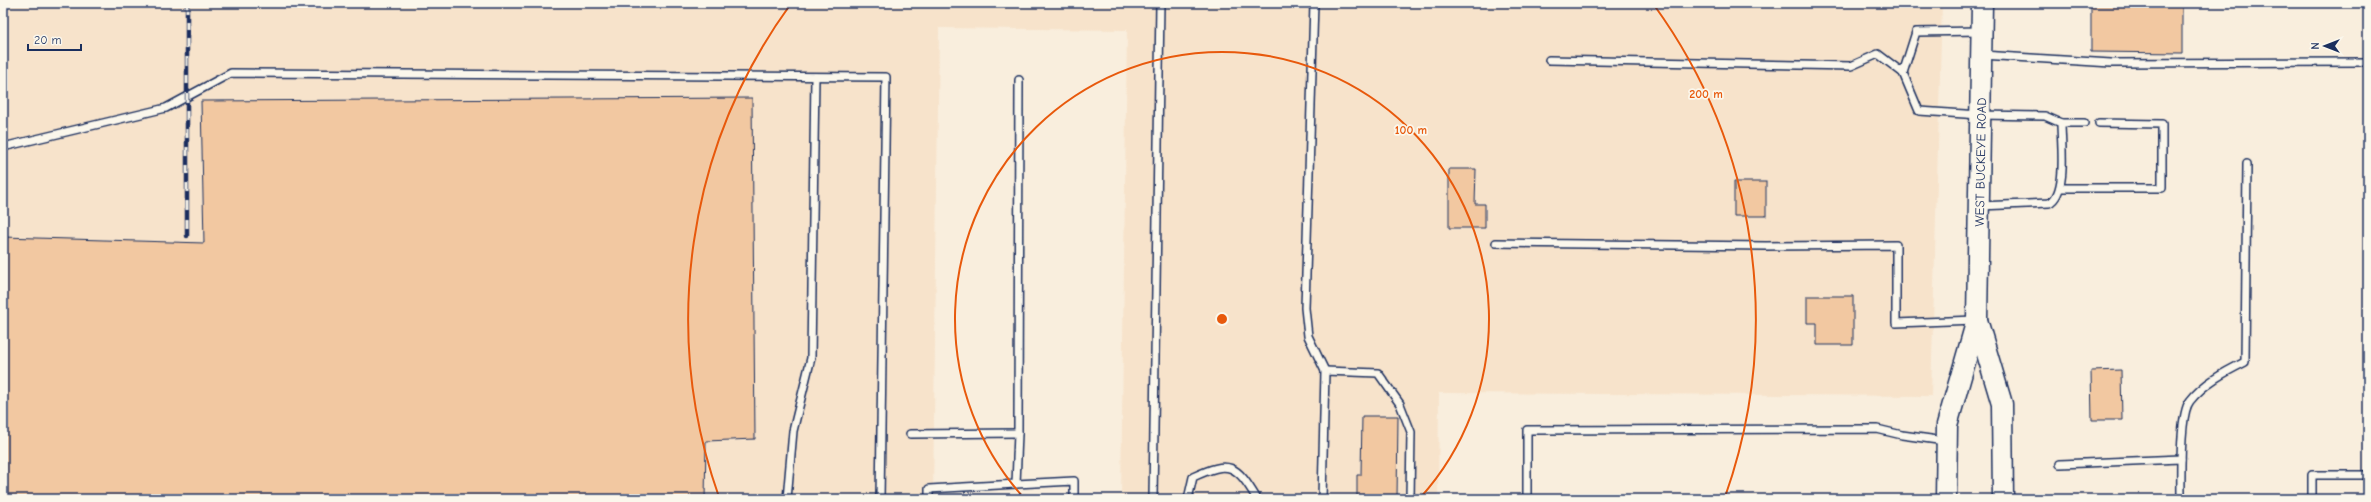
<svg xmlns="http://www.w3.org/2000/svg" width="2371" height="502" font-family="'Comic Neue',sans-serif">
  <style>
    .built { fill: #f7e3cb }
    .building { fill: #f2c8a1; stroke: #1b2f5e }
    .lines { fill: none; stroke-linecap: round; stroke-linejoin: round }
    .service-casing { stroke: #1b2f5e; stroke-width: 10 }
    .secondary-casing { stroke: #1b2f5e; stroke-width: 23 }
    .service { stroke: #fbf7ec; stroke-width: 7 }
    .secondary { stroke: #fbf7ec; stroke-width: 20 }
    .rail-casing { stroke: #1b2f5e; stroke-width: 4.5 }
    .rail { stroke: #fbf7ec; stroke-width: 3; stroke-dasharray: 9; stroke-linecap: butt }
    .ring { fill: none; stroke: #e8590c; stroke-width: 2 }
    .labels { text-anchor: middle; stroke-width: 3.5; stroke-linejoin: round; paint-order: stroke }
    .street-label { font-size: 13px; fill: #1b2f5e; stroke: #fbf7ec }
    .centre { fill: #e8590c; stroke: #fbf7ec; stroke-width: 2 }
    .ring-label { font-size: 12px; text-anchor: middle; font-weight: bold; fill: #e8590c; stroke: #fbf7ec; stroke-width: 3.5; stroke-linejoin: round; paint-order: stroke }
  </style>
  <rect width="100%" height="100%" fill="#f9eedd"/>
  <filter id="ink" filterUnits="userSpaceOnUse"><feTurbulence type="fractalNoise" baseFrequency=".025" numOctaves="2"/><feDisplacementMap in="SourceGraphic" scale="8" xChannelSelector="R" yChannelSelector="G"/><feConvolveMatrix kernelMatrix="1 2 1 2 8 2 1 2 1" color-interpolation-filters="sRGB"/></filter>
  <g filter="url(#ink)">
    <!-- built -->
    <polygon class="built" points="3,3 1942,3 1931,396 1439,393 1438,499 1121,499 1127,30 939,28 933,499 3,499"/>
    <!-- building -->
    <g class="building">
      <polygon points="2091,3 2182,3 2182,53 2091,52"/>
      <polygon points="752,98 755,439 706,441 705,499 3,499 3,237 204,243 201,101"/>
      <polygon points="1449,169 1476,169 1475,204 1485,204 1485,228 1449,228"/>
      <rect x="1734" y="182" width="32" height="34"/>
      <polygon points="1807,296 1853,296 1853,345 1817,345 1817,323 1807,323"/>
      <polygon points="2121,370 2122,420 2092,420 2091,371"/>
      <polygon points="1362,416 1398,416 1397,499 1357,499 1357,475 1361,475"/>
    </g>
    <g class="lines">
      <!-- service casing -->
      <g class="service-casing">
        <g id="service">
          <polyline points="1314,3 1305,308 1308,336 1325,371"/>
          <polyline points="1982,55 2111,63 2368,62"/>
          <path d="M1549,60L1851,66L1878,54L1903,73L1919,111L1980,115L2045,116L2061,123C2061,143 2068,194 2049,203L1980,206"/>
          <polyline points="1903,73 1916,32 1981,31"/>
          <polyline points="2061,123 2084,123"/>
          <polyline points="3,147 166,108 231,73 886,77 880,499"/>
          <polyline points="2061,188 2162,188 2162,124 2099,123"/>
          <polyline points="1496,243 1766,246 1896,245 1896,323 1975,320"/>
          <polyline points="910,434 1018,433"/>
          <polyline points="2060,464 2181,459"/>
          <polyline points="1016,484 1074,481 1074,499"/>
          <polyline points="787,499 793,431 811,358 815,77"/>
          <polyline points="929,499 929,489 1016,484 1018,433 1019,80"/>
          <polyline points="1153,499 1160,3"/>
          <path d="M1188,499L1193,477C1230,460 1236,464 1257,499"/>
          <polyline points="1322,499 1325,371 1378,373 1400,404 1411,432 1410,499"/>
          <polyline points="1527,499 1527,430 1877,429 1902,435 1945,441"/>
          <path d="M2181,499C2181,480 2179,414 2190,401C2204,383 2225,372 2245,362L2247,164"/>
          <polyline points="2312,499 2312,475 2368,475"/>
        </g>
      </g>
      <!-- secondary casing -->
      <g class="secondary-casing">
        <g id="secondary">
          <polyline points="1977,320 2002,404 2003,499"/>
          <polyline points="1946,499 1947,425 1977,320 1982,3"/>
        </g>
      </g>
      <!-- service -->
      <use href="#service" class="service"/>
      <!-- secondary -->
      <use href="#secondary" class="secondary"/>
      <!-- rail casing -->
      <g class="rail-casing">
        <polyline id="rail" points="187,3 187,236"/>
      </g>
      <!-- rail -->
      <use href="#rail" class="rail"/>
    </g>
  </g>
  <!-- distance rings -->
  <g class="ring">
    <path d="M1024 498A267 267 0 1 1 1420 498"/>
    <path d="M719 497A534 534 0 0 1 790 5M1654 5A534 534 0 0 1 1725 497"/>
  </g>
  <g class="labels">
    <!-- street labels -->
    <g class="street-label">
      <text transform="translate(1980 162) rotate(-89)" y="5">WEST BUCKEYE ROAD</text>
    </g>
  </g>
  <circle cx="1222" cy="319" r="6" class="centre"/>
  <g class="ring-label">
    <text x="1706" y="98">200 m</text>
    <text x="1411" y="134">100 m</text>
  </g>
  <!-- margin -->
  <rect width="2371" height="502" fill="none" stroke="#fbf7ec" stroke-width="16"/>
  <rect x="8" y="8" width="2355" height="486" fill="none" stroke="#1b2f5e" stroke-width="1.5" filter="url(#ink)"/>
  <!-- north arrow -->
  <g transform="translate(2325 46) rotate(270)" stroke="#fbf7ec" stroke-width="3" paint-order="stroke">
  <path d="M0-3L7 15L0 10L-7 15Z" fill="#1b2f5e"/>
  <text y="-6" font-size="11" font-weight="bold" text-anchor="middle" fill="#1b2f5e">N</text>
  </g>
  <!-- scale -->
  <path d="M28 44v6h53v-6" fill="none" stroke="#1b2f5e" stroke-width="2"/>
  <text x="34" y="44" font-size="12" fill="#1b2f5e" stroke="#fbf7ec" stroke-width="3" paint-order="stroke">20 m</text>
</svg>
